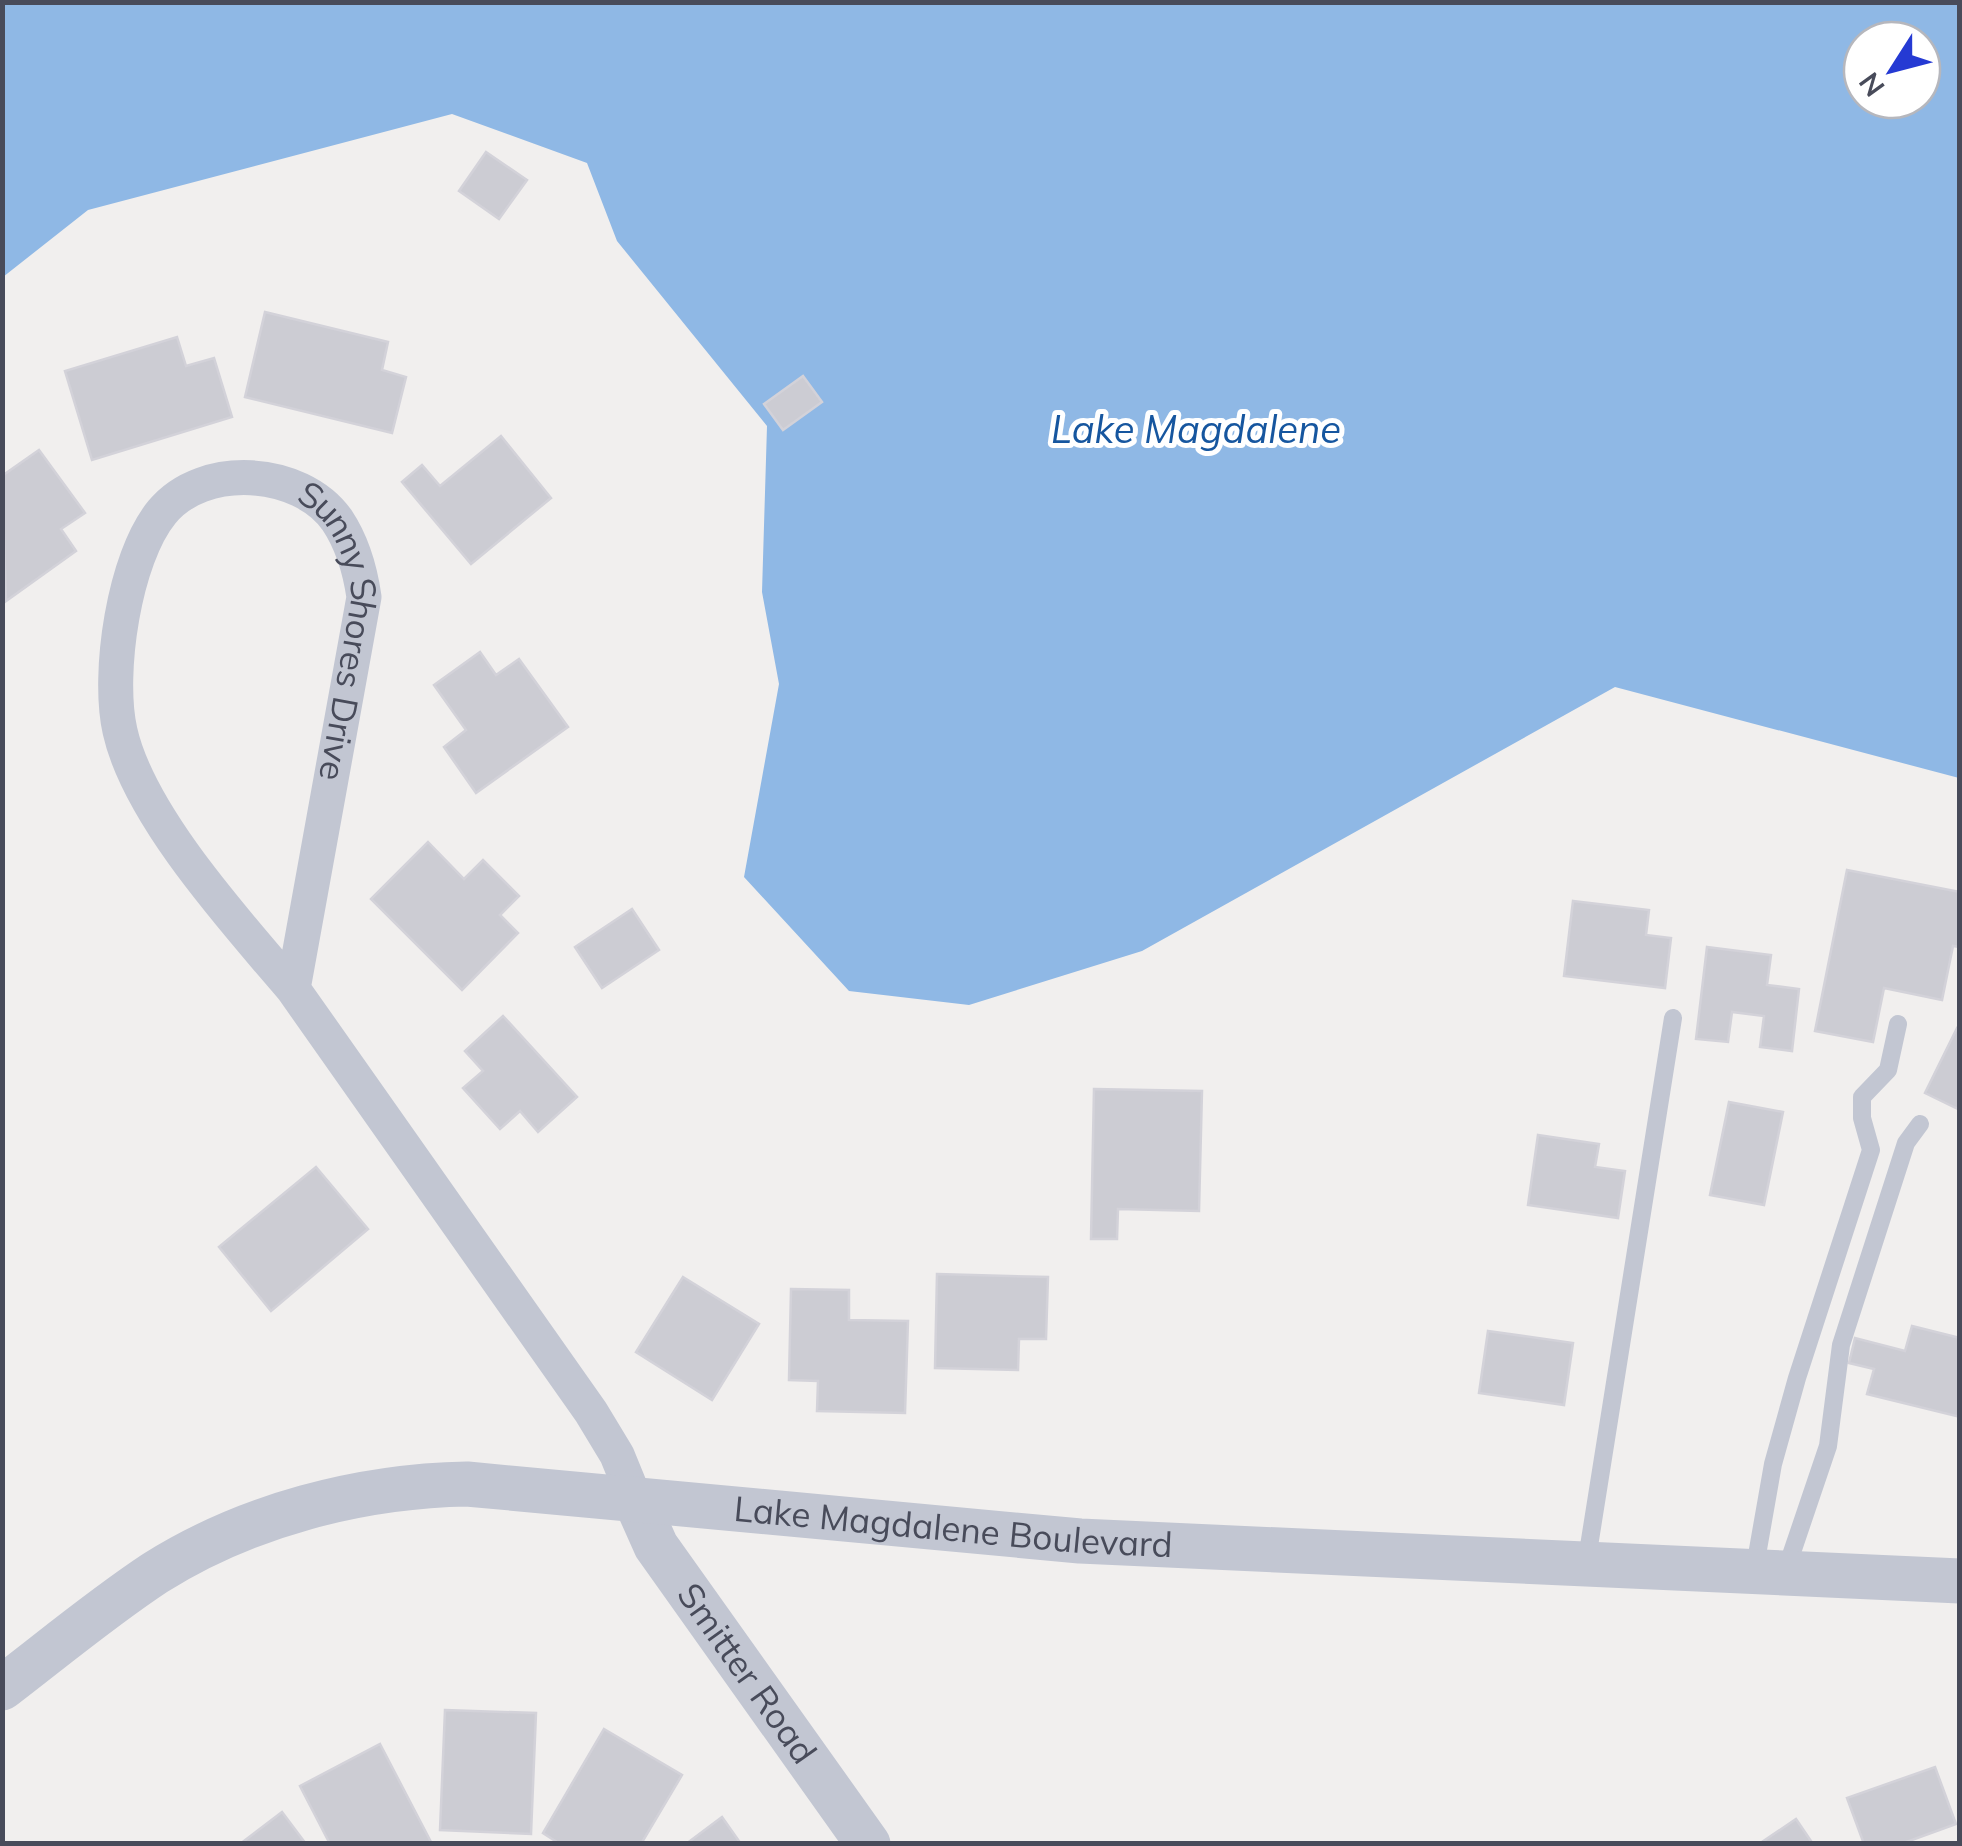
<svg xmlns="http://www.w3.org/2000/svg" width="1962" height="1846" font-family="Mulish,sans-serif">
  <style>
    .water { fill: #8fb8e5; fill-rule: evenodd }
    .building { fill: #ccccd3; stroke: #d3d2d9; stroke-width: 2.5 }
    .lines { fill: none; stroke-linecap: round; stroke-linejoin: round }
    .service { stroke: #c2c6d2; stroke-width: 18 }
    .minor { stroke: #c2c6d2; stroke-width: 35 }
    .tertiary { stroke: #c2c6d2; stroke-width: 45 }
    .labels { text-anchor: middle; stroke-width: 10; stroke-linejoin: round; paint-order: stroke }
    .street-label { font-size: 35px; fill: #484b5a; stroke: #fff }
    .water-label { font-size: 38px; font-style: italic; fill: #16569f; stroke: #fff }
  </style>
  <rect width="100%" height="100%" fill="#f1efee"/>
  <!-- water -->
  <path class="water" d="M3,3H1959V778L1615,687L1142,951L969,1005L849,991L744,877L779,684L762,592L767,426L617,241L587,163L452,114L88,210L3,277ZM1862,40H1922V100H1862Z"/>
  <!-- building -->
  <g class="building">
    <polygon points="486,152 527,180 499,219 459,191"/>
    <polygon points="265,312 388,342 382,370 406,377 392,433 245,397"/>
    <polygon points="177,337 186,366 214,358 232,417 92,460 65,371"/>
    <polygon points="803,376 822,402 783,430 764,404"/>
    <polygon points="501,436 551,498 471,564 402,482 422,465 440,486"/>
    <polygon points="39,450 85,513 61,529 76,551 6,601 2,476"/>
    <polygon points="480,652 496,675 519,659 568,727 476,793 444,747 466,730 434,685"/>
    <polygon points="428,842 464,879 483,860 519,896 500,915 518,933 462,990 371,899"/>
    <polygon points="1847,870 1960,892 1960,947 1953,946 1942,1000 1884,988 1873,1042 1815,1031"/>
    <polygon points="1573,901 1649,910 1646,935 1671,938 1665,988 1564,976"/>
    <polygon points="632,909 659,950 602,988 575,947"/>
    <polygon points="1707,947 1771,955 1767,985 1799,989 1792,1051 1760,1047 1764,1016 1732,1012 1728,1042 1696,1039"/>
    <polygon points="503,1016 577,1097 538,1132 520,1111 500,1129 463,1088 483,1071 465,1051"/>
    <polygon points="1957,1028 1960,1030 1960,1110 1925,1093"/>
    <polygon points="1094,1089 1202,1091 1199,1211 1118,1209 1117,1239 1091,1239"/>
    <polygon points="1729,1102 1783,1112 1764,1205 1710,1195"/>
    <polygon points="1538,1135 1599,1144 1595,1167 1625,1171 1618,1218 1528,1205"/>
    <polygon points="316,1167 368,1229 271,1311 219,1247"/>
    <polygon points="937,1274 1048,1277 1046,1339 1019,1339 1018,1370 935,1368"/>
    <polygon points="683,1277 759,1324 712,1400 636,1352"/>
    <polygon points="791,1289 849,1290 849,1320 908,1321 905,1413 817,1411 818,1381 789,1380"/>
    <polygon points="1912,1326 1960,1338 1960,1417 1867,1394 1874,1369 1849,1363 1855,1338 1905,1351"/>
    <polygon points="1488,1331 1573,1343 1564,1405 1479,1393"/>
    <polygon points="445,1710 536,1713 531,1834 440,1830"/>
    <polygon points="604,1729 682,1775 641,1844 560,1844 543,1833"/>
    <polygon points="380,1744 432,1844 330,1844 300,1786"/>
    <polygon points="1935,1767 1956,1824 1901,1844 1864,1844 1847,1798"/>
    <polygon points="282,1812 306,1844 240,1844"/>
    <polygon points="722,1817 741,1844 686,1844"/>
    <polygon points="1796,1819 1813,1844 1759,1844"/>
  </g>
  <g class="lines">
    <!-- service -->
    <g class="service">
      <polyline points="1586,1565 1673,1018"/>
      <polyline points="1754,1572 1773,1464 1797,1378 1871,1150 1862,1118 1862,1097 1888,1070 1898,1024"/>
      <polyline points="1785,1573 1828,1446 1841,1345 1906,1143 1920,1124"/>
    </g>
    <!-- minor -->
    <path class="minor" id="s1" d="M293,989C237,923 139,816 120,731C107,674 124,558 162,512C203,462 300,468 337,520C353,544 360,569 364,597L293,989L591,1412L617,1455L635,1499"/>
    <!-- tertiary -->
    <g class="tertiary">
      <path id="s2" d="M635,1499L656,1546L868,1844"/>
      <path id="s3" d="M2,1688C53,1649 102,1608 155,1573C247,1515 360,1486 467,1484L1080,1541L1960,1581"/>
    </g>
  </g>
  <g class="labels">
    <!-- street labels -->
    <g class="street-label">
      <text dy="12" stroke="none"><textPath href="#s1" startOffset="850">Sunny Shores Drive</textPath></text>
      <text dy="12" stroke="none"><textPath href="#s3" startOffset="1008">Lake Magdalene Boulevard</textPath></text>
      <text dy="12" stroke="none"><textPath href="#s2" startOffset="208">Smitter Road</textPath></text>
    </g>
    <!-- water labels -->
    <g class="water-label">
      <text x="1196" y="443">Lake Magdalene</text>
    </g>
  </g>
  <!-- border -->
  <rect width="1962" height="1846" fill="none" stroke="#484b5a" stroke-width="10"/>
  <!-- north arrow -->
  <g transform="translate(1892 70) rotate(234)"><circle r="48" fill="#ffffff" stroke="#b6b7bd" stroke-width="2.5"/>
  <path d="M0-8L18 38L0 25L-18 38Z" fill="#253ad3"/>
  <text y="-15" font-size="28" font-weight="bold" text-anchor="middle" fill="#484b5a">N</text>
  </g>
</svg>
